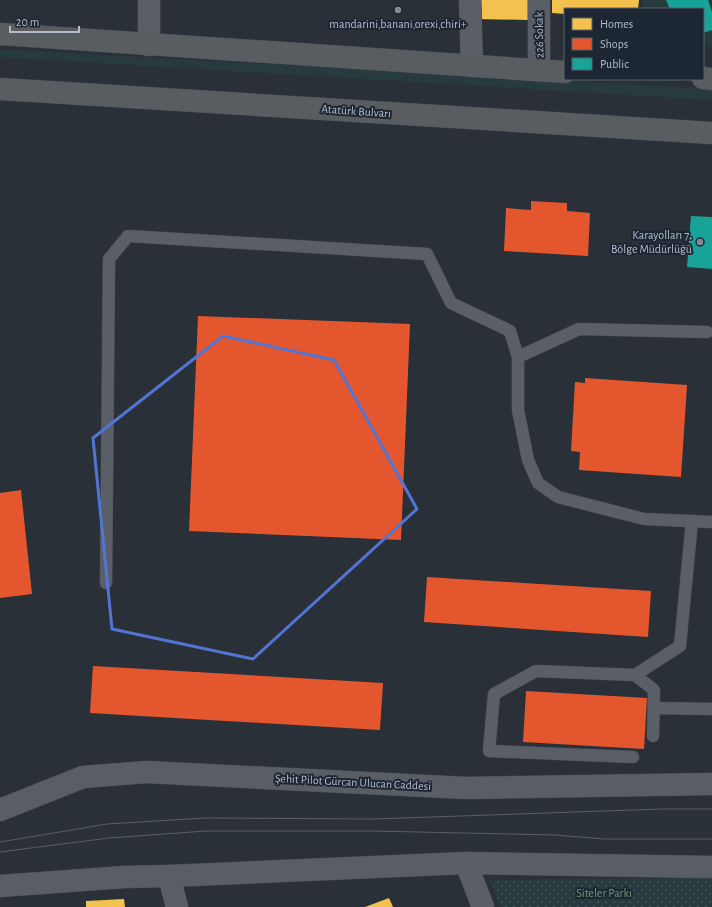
<svg xmlns="http://www.w3.org/2000/svg" width="712" height="907" font-family="'Alegreya Sans',sans-serif">
  <style>
    .grass { fill: #273a3e }
    .park { fill: url(#park-dots) }
    .homes { fill: #f2c14e }
    .shops { fill: #e4572e }
    .public { fill: #17a398 }
    .lines { fill: none; stroke-linecap: round; stroke-linejoin: round }
    .lane-casing { stroke: #484c53; stroke-width: 13 }
    .street-casing { stroke: #484c53; stroke-width: 23 }
    .secondary-casing { stroke: #484c53; stroke-width: 23 }
    .highway-casing { stroke: #474c53; stroke-width: 23 }
    .lane { stroke: #5a5e66; stroke-width: 12 }
    .street { stroke: #5a5e66; stroke-width: 22 }
    .secondary { stroke: #595d64; stroke-width: 22 }
    .highway { stroke: #5a5d60; stroke-width: 22 }
    .tram { stroke: #595d64; stroke-width: 1 }
    .marked { fill: none; stroke: #5274d3; stroke-width: 3; stroke-linejoin: round }
    .poi-dot { fill: #848b96; stroke: #1d2633; stroke-width: 1.5 }
    .labels { text-anchor: middle; stroke-width: 4; stroke-linejoin: round; paint-order: stroke }
    .poi-label { font-size: 12px; fill: #b4bcc9; stroke: #1d2633 }
    .street-label { font-size: 12px; fill: #b4bcc9; stroke: #1d2633 }
    .park-label { font-size: 12px; fill: #6b9a76; stroke: #1d2633 }
  </style>
  <defs>
    <pattern id="park-dots" width="8" height="8" patternUnits="userSpaceOnUse"><rect width="8" height="8" fill="#273a3e"/><path d="M2 2h.1M6 6h.1" fill="none" stroke="#445559" stroke-width="1.8" stroke-linecap="round"/></pattern>
  </defs>
  <rect width="100%" height="100%" fill="#2a3038"/>
  <!-- grass -->
  <g class="grass">
    <polygon points="643,0 712,0 712,46 703,45 703,9 643,9"/>
    <polygon points="0,49 712,89 712,100 0,57"/>
  </g>
  <!-- park -->
  <polygon class="park" points="712,878 712,907 500,907 490,880"/>
  <!-- homes -->
  <g class="homes">
    <polygon points="476,0 528,0 528,20 475,19"/>
    <polygon points="552,0 639,0 638,9 565,9 565,14 552,13"/>
    <polygon points="389,898 393,907 365,907"/>
    <polygon points="124,899 125,907 86,907 86,901"/>
  </g>
  <!-- shops -->
  <g class="shops">
    <polygon points="531,201 567,203 567,211 590,213 588,256 504,251 506,208 531,210"/>
    <polygon points="198,316 410,324 401,540 189,531"/>
    <polygon points="585,378 687,385 681,477 579,470 580,452 571,451 575,382 585,383"/>
    <polygon points="21,490 32,594 0,598 0,493"/>
    <polygon points="427,577 651,591 648,637 424,622"/>
    <polygon points="93,666 383,683 380,730 90,713"/>
    <polygon points="526,691 647,698 644,749 523,742"/>
  </g>
  <!-- public -->
  <g class="public">
    <polygon points="666,0 708,0 712,12 712,30 703,33 703,9 670,9"/>
    <polygon points="691,216 712,217 712,269 687,267"/>
  </g>
  <g class="lines">
    <!-- lane casing -->
    <g class="lane-casing">
      <g id="lane">
        <polyline points="518,357 579,329 707,332"/>
        <polyline points="106,583 109,259 128,236 427,254 451,303 510,331 518,357 518,410 528,460 538,483 558,497 644,519 712,522"/>
        <polyline points="635,675 654,690 653,736"/>
        <polyline points="654,708 712,709"/>
        <polyline points="633,757 489,751 494,694 536,671 635,675 680,646 692,521"/>
      </g>
    </g>
    <!-- street casing -->
    <g class="street-casing">
      <g id="street">
        <polyline points="470,0 472,66"/>
        <polyline points="539,0 539,70"/>
        <polyline points="149,45 149,0"/>
        <polyline points="466,863 483,907"/>
        <polyline points="169,876 177,907"/>
      </g>
    </g>
    <!-- secondary casing -->
    <g class="secondary-casing">
      <g id="secondary">
        <polyline points="0,810 83,777 147,772 466,788 712,784"/>
        <polyline points="0,886 124,877 169,876 466,863 712,867"/>
      </g>
    </g>
    <!-- highway casing -->
    <g class="highway-casing">
      <g id="highway">
        <polyline points="0,34 565,72"/>
        <polyline points="703,78 712,79"/>
        <polyline points="0,89 712,133"/>
      </g>
    </g>
    <!-- lane -->
    <use href="#lane" class="lane"/>
    <!-- street -->
    <use href="#street" class="street"/>
    <!-- secondary -->
    <use href="#secondary" class="secondary"/>
    <!-- highway -->
    <use href="#highway" class="highway"/>
    <!-- tram -->
    <g class="tram">
      <polyline points="0,842 107,824 206,818 375,819 661,809 712,809"/>
      <polyline points="0,852 109,838 206,831 373,831 555,835 605,839 712,839"/>
    </g>
  </g>
  <!-- marked area -->
  <path class="marked" d="M223,336L334,360L417,509L253,659L112,629L93,438Z"/>
  <!-- markers -->
  <g class="poi-dot">
    <circle cx="398" cy="10" r="4"/>
    <circle cx="700" cy="242" r="4"/>
  </g>
  <g class="labels">
    <!-- poi labels -->
    <g class="poi-label">
      <text x="398" y="28">mandarini,banani,orexi,chiri+</text>
      <text x="692" y="239" text-anchor="end">Karayolları 7.<tspan x="692" dy="14">Bölge Müdürlüğü</tspan></text>
    </g>
    <!-- street labels -->
    <g class="street-label">
      <text transform="translate(539 35) rotate(-91)" y="4">226 Sokak</text>
      <text transform="translate(356 111) rotate(4)" y="4">Atatürk Bulvarı</text>
      <text transform="translate(353 782) rotate(3)" y="4">Şehit Pilot Gürcan Ulucan Caddesi</text>
    </g>
    <!-- park labels -->
    <g class="park-label">
      <text x="604" y="897">Siteler Parkı</text>
    </g>
  </g>
  <!-- legend -->
  <rect x="564" y="8" width="140" height="72" fill="#1d2633" stroke="#59626f"/>
  <rect x="572" y="18" width="20" height="12" fill="#f2c14e" stroke="#59626f"/>
  <text x="600" y="28" font-size="12" fill="#b4bcc9">Homes</text>
  <rect x="572" y="38" width="20" height="12" fill="#e4572e" stroke="#59626f"/>
  <text x="600" y="48" font-size="12" fill="#b4bcc9">Shops</text>
  <rect x="572" y="58" width="20" height="12" fill="#17a398" stroke="#59626f"/>
  <text x="600" y="68" font-size="12" fill="#b4bcc9">Public</text>
  <!-- scale -->
  <path d="M10 26v6h69v-6" fill="none" stroke="#b4bcc9" stroke-width="2"/>
  <text x="16" y="26" font-size="12" fill="#b4bcc9" stroke="#1d2633" stroke-width="3" paint-order="stroke">20 m</text>
</svg>
